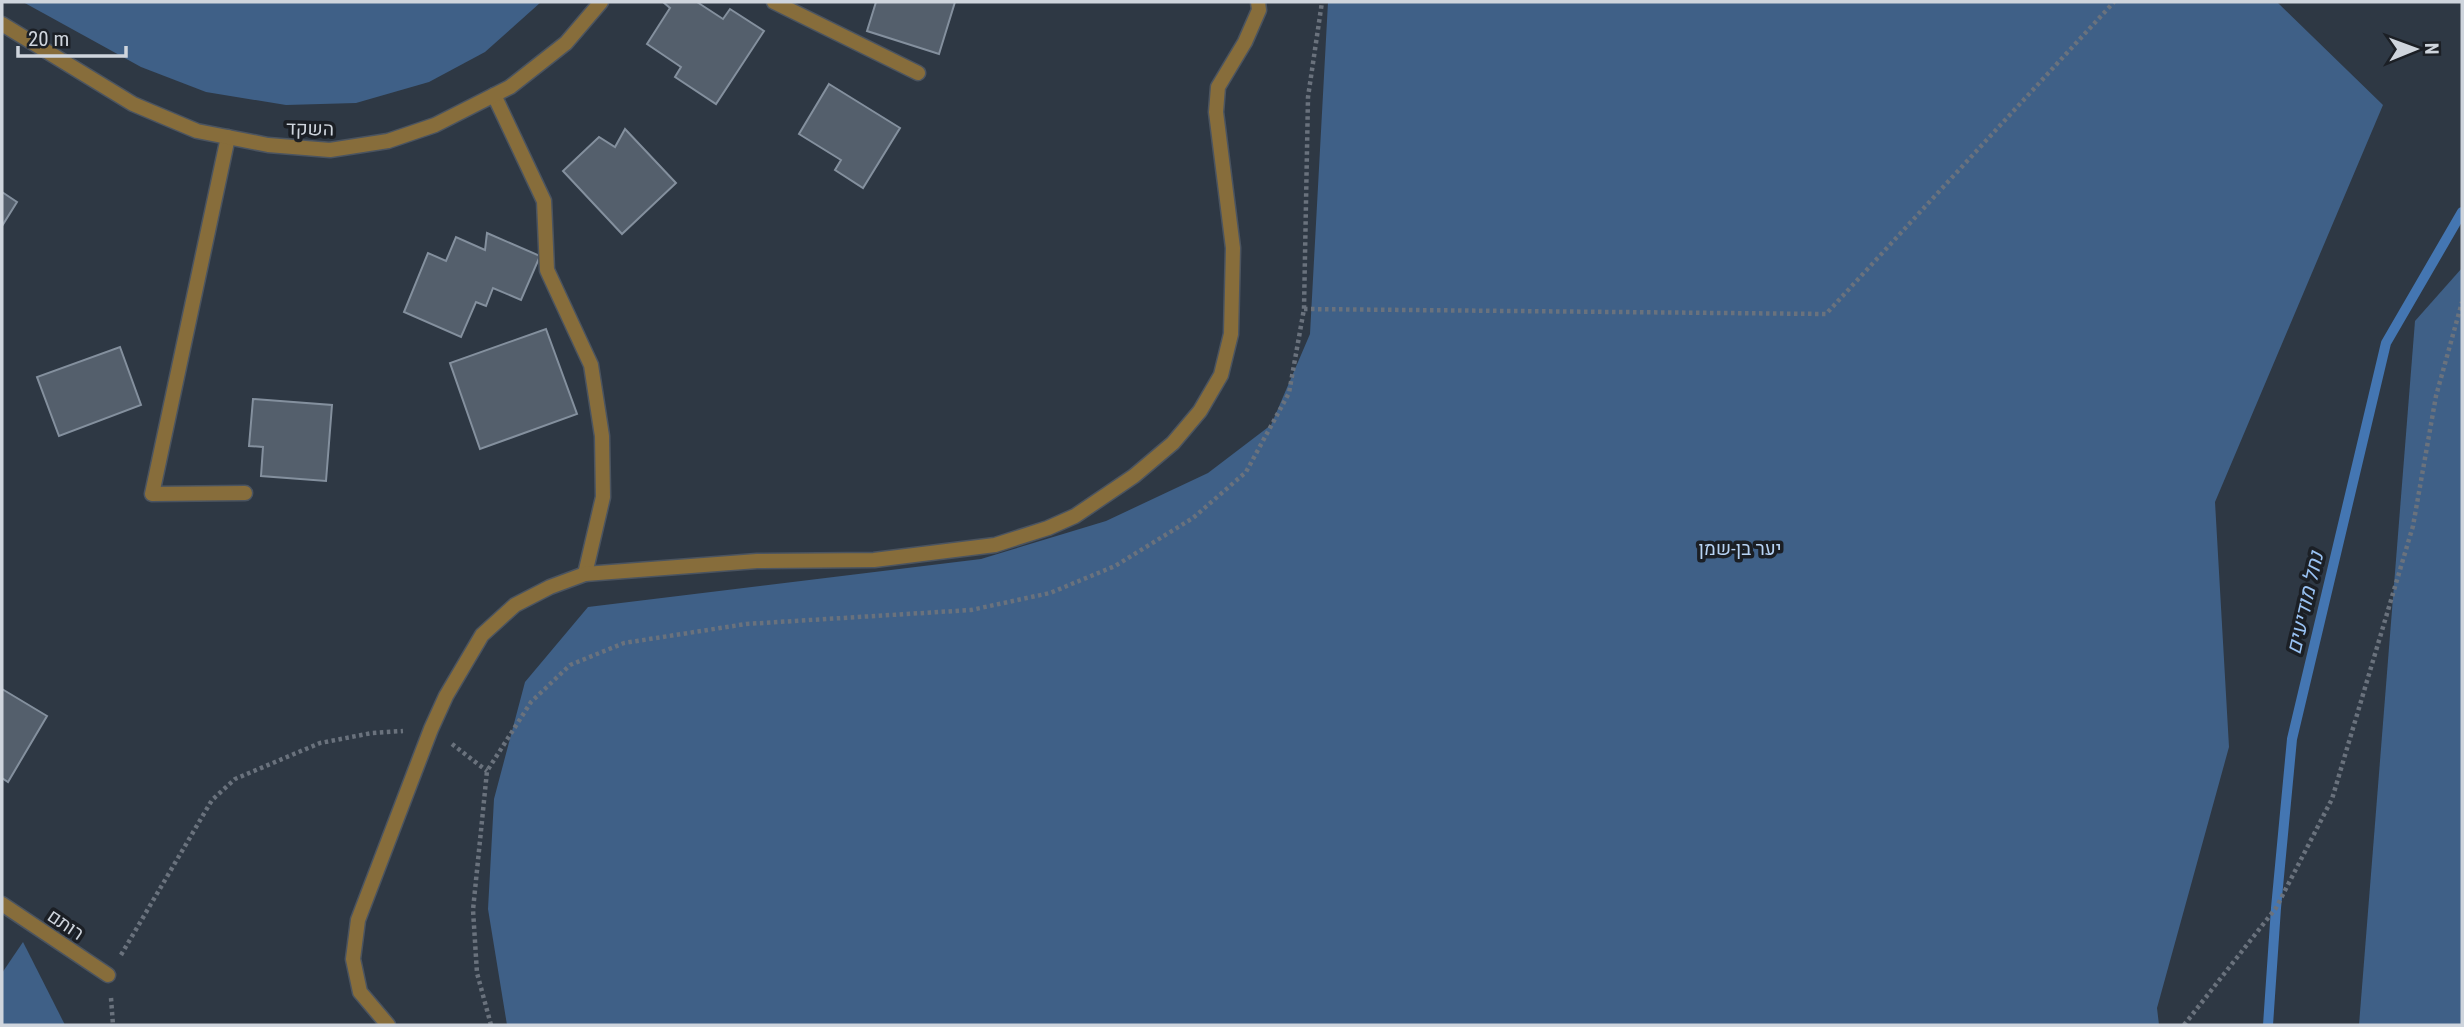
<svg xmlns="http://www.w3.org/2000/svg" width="2464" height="1027" font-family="'Roboto Condensed',Heebo,sans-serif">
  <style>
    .green { fill: #3f6087 }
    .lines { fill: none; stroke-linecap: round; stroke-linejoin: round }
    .stream { stroke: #4476b2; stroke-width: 10 }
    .building { fill: #545f6c; stroke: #84909e; stroke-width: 2 }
    .service-casing { stroke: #4b5460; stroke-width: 17 }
    .minor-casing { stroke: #4b5460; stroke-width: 17 }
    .path { stroke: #6a727d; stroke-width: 4.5; stroke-dasharray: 3.5 3.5; stroke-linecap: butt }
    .service { stroke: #876d3b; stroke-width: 14 }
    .minor { stroke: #876d3b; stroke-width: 14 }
    .labels { text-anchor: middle; stroke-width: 7; stroke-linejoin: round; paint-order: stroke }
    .street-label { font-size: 19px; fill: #cfd5dd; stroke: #1b1f25 }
    .park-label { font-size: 19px; fill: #b8d4f5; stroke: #1b1f25 }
    .water-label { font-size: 21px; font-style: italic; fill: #99c2f3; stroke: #1b1f25 }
  </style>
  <rect width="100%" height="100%" fill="#2e3844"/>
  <!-- green -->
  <g class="green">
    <polygon points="23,2 541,2 485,52 429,82 356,103 286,105 206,92 141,67"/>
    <polygon points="1328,2 2277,2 2383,105 2215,502 2229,747 2157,1008 2159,1025 507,1025 488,909 494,799 525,682 588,607 981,559 1106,521 1208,473 1271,425 1310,334"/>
    <polygon points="2462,268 2462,1025 2359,1025 2415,321"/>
    <polygon points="23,942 65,1025 2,1025 2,973"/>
  </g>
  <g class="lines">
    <!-- stream -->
    <polyline class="stream" points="2268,1025 2276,908 2292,739 2386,343 2462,212"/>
  </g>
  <!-- building -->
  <g class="building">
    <polygon points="697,2 723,19 730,9 764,31 716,104 675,77 681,67 647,44 670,8 663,2"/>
    <polygon points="876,2 955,2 939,54 867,31"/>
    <polygon points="829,84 900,128 863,188 835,170 841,160 799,134"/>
    <polygon points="625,129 676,183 622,234 563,171 599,137 615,147"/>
    <polygon points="2,192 17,202 2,226"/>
    <polygon points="487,233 540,256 521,300 493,288 486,306 476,302 461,337 404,312 428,253 446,261 456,237 485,250"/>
    <polygon points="546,329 577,414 480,449 450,363"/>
    <polygon points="120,347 141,405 59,436 37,377"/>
    <polygon points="253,399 332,405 326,481 261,476 263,447 249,446"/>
    <polygon points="2,689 47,716 8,782 2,778"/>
  </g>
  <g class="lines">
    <!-- service casing -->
    <g class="service-casing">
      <g id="service">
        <polyline points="774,2 918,73"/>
        <polyline points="494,95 544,201 547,270 591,365 602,436 603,497 585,574"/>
        <polyline points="228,137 152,494 245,493"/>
        <polyline points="388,1025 360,992 353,959 358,920 431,729 446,696 482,635 515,605 550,587 585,574 757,561 874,560 995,545 1048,528 1075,516 1134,476 1173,443 1200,411 1221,375 1231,334 1233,248 1216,112 1218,87 1245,42 1259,10 1258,2"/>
      </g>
    </g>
    <!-- minor casing -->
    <g class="minor-casing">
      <g id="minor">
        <polyline points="2,24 133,104 197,131 268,145 330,150 388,141 435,125 510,87 566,43 601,2"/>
        <polyline points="2,904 108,975"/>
      </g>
    </g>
    <!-- path -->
    <g class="path">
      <polyline points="1304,309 1826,314 2114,2"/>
      <polyline points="452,744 487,771"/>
      <polyline points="121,955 212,800 235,779 320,743 372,733 403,731"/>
      <polyline points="111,998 113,1025"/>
      <polyline points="491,1025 477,973 473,910 487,771 531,702 570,665 624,643 746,624 971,610 1050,593 1115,566 1193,518 1246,472 1289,393 1304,309 1308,97 1322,2"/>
      <polyline points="2184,1025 2276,908 2332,799 2413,526 2436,396 2462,302"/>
    </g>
    <!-- service -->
    <use href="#service" class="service"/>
    <!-- minor -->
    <use href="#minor" class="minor"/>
  </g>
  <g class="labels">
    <!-- street labels -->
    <g class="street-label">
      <text transform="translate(310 128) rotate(1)" y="7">השקד</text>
      <text transform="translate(66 924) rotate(34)" y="7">רותם</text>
    </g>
    <!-- park labels -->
    <g class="park-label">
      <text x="1740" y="555">יער בן-שמן</text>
    </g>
    <!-- water labels -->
    <g class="water-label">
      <text transform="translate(2305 603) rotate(-77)" y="7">נחל מודיעים</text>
    </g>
  </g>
  <!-- border -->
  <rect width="2464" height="1027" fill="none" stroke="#cfd5dd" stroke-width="7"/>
  <!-- north arrow -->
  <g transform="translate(2415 49) rotate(89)" stroke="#1b1f25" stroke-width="5" paint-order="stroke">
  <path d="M0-5L12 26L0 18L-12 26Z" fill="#cfd5dd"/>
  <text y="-10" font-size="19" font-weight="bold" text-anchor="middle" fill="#cfd5dd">N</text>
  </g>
  <!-- scale -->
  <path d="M18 46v10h108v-10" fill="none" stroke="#cfd5dd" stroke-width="3.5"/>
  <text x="28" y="46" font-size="21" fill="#cfd5dd" stroke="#1b1f25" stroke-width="5" paint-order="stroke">20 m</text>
</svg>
